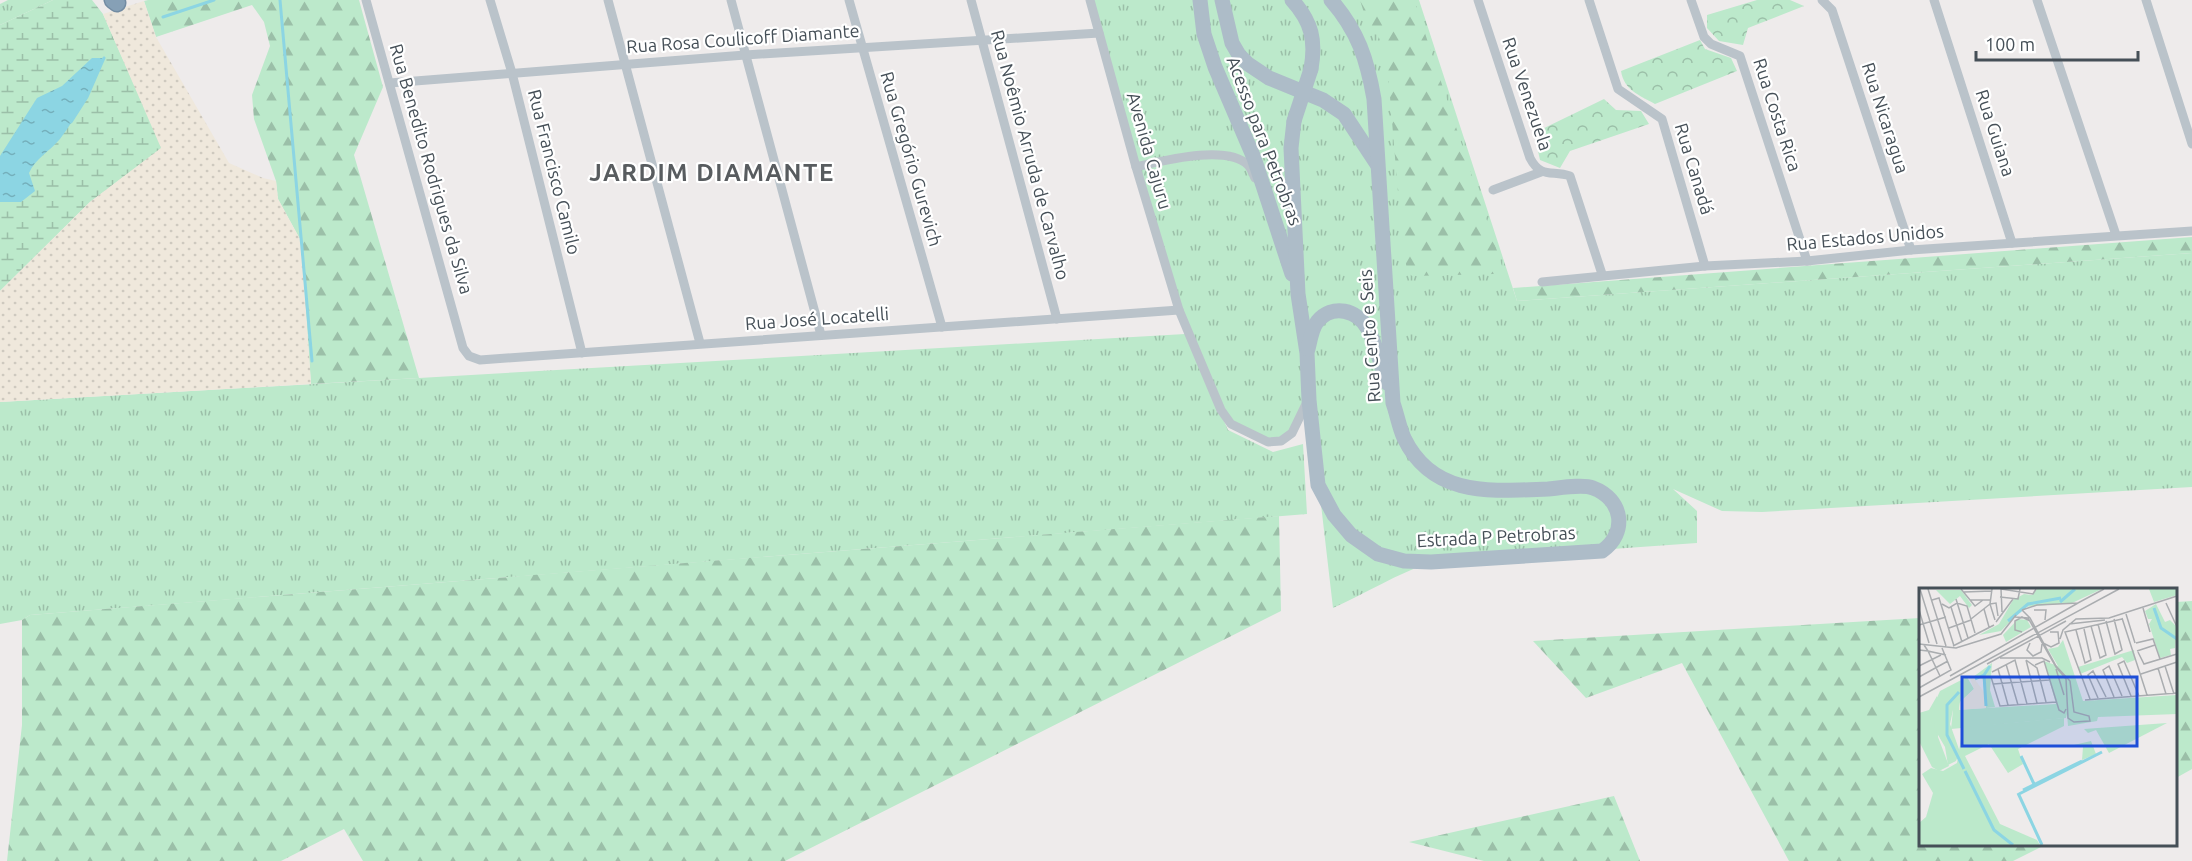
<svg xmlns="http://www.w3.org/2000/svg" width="2192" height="861" font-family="Ubuntu,sans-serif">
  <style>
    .grass { fill: url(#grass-tufts) }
    .forest { fill: url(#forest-firs) }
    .wetland { fill: url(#wetland-marsh) }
    .sand { fill: url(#sand-dots) }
    .park { fill: url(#park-crowns) }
    .water { fill: url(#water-ripples) }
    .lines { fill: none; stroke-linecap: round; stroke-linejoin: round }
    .stream { stroke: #8cd5e3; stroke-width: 3 }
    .motorway-casing { stroke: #728ba2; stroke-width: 19 }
    .minor { stroke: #bac3ca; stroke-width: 9 }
    .primary { stroke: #adbcc8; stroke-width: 15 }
    .motorway { stroke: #86a0b6; stroke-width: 16 }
    .primary-bridge { stroke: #adbcc8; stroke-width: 15 }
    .labels { text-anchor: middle; stroke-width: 4.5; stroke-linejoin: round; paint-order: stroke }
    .street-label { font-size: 18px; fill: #454f57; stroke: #fff }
    .district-label { font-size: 24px; font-weight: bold; letter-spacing: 1.5px; fill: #585c5f; stroke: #fff }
    .inset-river { fill: none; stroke: #8cd5e3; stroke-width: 3 }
    .inset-road { fill: none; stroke: #aaadb0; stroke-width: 1.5 }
    .view { fill: #1d4ed8; fill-opacity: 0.15; stroke: #1d4ed8; stroke-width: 3 }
    .inset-edge { fill: none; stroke: #454f57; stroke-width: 3 }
  </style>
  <defs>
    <pattern id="grass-tufts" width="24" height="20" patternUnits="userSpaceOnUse" patternTransform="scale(1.5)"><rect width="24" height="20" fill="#bce9cb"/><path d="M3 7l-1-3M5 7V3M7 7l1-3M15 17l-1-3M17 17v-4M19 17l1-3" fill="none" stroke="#9bbfa8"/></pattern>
    <pattern id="forest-firs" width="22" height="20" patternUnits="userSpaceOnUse" patternTransform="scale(1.5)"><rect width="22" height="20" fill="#bce9cb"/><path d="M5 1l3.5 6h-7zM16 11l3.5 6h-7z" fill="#9bbfa8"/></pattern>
    <pattern id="wetland-marsh" width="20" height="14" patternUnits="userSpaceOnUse" patternTransform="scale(1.5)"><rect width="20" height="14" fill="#bce9cb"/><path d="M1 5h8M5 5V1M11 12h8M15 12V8" fill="none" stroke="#9bbfa8"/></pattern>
    <pattern id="sand-dots" width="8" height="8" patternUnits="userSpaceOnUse" patternTransform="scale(1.5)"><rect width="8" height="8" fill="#efe8dc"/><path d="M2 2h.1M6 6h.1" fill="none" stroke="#cec9bf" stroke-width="1.8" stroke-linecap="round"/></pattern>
    <pattern id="park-crowns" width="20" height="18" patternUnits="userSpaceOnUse" patternTransform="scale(1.5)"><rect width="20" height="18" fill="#bce9cb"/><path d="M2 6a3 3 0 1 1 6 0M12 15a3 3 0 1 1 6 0" fill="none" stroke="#9bbfa8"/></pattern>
    <pattern id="water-ripples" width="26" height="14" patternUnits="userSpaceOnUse" patternTransform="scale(1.5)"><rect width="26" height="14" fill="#8cd5e3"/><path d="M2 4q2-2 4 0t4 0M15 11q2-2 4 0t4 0" fill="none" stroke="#74afbb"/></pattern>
  </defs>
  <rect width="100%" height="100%" fill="#eeebeb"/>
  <!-- grass -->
  <g class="grass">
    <polygon points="8,0 53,0 0,25 0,4"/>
    <path d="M1090,0H1419L1517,301L2192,253V487L1762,512L1722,511L1673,489L1697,511V543L1431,562C1397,574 1366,593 1333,608L1309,401L1292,433L1268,442L1231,424L1213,396L1228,430L1273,452L1303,444L1307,514L30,615L22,620L0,624V402L1185,334Z"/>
  </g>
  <!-- forest -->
  <g class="forest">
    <polygon points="148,0 359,0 383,87 354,155 419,378 311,384 301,241 278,199 276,181 254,119 252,95 270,46 264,22 252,5 156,37 144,1"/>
    <polygon points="1360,0 1414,0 1502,266 1500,271 1493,274 1412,276 1407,271 1401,229 1386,49 1365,16"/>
    <polygon points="2192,237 2192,253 1517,301 1513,288"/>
    <polygon points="1279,516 1281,611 785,861 363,861 344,829 281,861 7,861 22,725 22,620 30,615"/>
    <polygon points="2192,601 2192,769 2176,778 2176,602"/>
    <polygon points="1920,618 1920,844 2045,845 2013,861 1789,861 1682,663 1586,698 1533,641"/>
    <polygon points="1614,796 1640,861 1484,861 1409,842"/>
  </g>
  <!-- wetland -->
  <polygon class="wetland" points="53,0 92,0 103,14 162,148 90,202 0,291 0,25"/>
  <!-- sand -->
  <polygon class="sand" points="144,1 156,37 229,163 263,178 276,181 278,199 301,241 311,384 0,402 0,291 90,202 161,148 103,14"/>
  <!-- park -->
  <g class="park">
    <polygon points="1757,0 1790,0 1804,6 1748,28 1743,45 1719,41 1707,28 1707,15"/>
    <path d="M1700,40L1705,49L1731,58L1737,71L1655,104C1639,95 1624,90 1621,71Z"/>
    <polygon points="1604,99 1616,110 1641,111 1649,124 1570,151 1560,168 1540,160 1534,133"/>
  </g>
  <!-- water -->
  <path class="water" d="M92,58H104C92,86 79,114 60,139C50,151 35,159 29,173L35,191L21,202H0V156L37,98L62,86Z"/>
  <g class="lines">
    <!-- stream -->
    <g class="stream">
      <polyline points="280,0 312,361"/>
      <polyline points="163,17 214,0"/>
      <polyline points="71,122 87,97 104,58"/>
    </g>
    <!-- motorway casing -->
    <g class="motorway-casing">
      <polyline id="motorway" points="113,0 117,3"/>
    </g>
    <!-- minor -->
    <g class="minor">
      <polyline points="366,0 463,348 469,356 480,360 1179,310"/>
      <polyline points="490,0 512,73 582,353"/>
      <polyline points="608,0 700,343"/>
      <polyline points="731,0 821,335"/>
      <polyline points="849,0 942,327"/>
      <polyline points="971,0 1057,319"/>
      <polyline points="1090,0 1136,167 1179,310 1221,410 1231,424 1268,442 1281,441 1292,433 1307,402"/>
      <path d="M1478,0L1530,158C1541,179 1552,170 1570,176L1602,274"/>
      <polyline points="1589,0 1618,89 1662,119 1705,266"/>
      <polyline points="1691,0 1704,37 1711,44 1740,56 1807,261"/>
      <polyline points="1822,0 1832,10 1911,250"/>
      <polyline points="1934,0 2012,243"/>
      <polyline points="2037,0 2116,235"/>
      <polyline points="2146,0 2192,144"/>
      <polyline points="390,83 745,55 1099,33"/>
      <path d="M1136,167C1163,161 1226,144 1248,165C1251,168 1253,174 1255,178"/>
      <polyline points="1493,190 1541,172"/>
      <polyline points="1542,282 1705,266 1807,261 1911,250 2192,231"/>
    </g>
    <!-- primary -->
    <g class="primary">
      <polyline points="1200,0 1204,34 1215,67 1254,158 1292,274"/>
      <polyline points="1222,0 1232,43 1239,55 1248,64 1269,78 1323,100 1344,114 1377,164"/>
      <path d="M1292,0C1312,22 1316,41 1311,69"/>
      <path d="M1294,121L1291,148L1298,294L1307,353L1309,400L1318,485L1334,515L1351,535L1378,554L1404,561L1431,562L1602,551C1628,533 1623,499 1593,488C1583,484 1559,488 1548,489C1492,491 1433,498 1404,438C1399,427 1397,414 1393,403L1374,99C1367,59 1358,31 1331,0"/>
      <path d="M1308,349C1310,341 1312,328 1317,322C1332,303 1358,310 1368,329C1376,345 1381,365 1387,383"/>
    </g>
    <!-- motorway -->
    <use href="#motorway" class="motorway"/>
    <!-- primary-bridge -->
    <polyline class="primary-bridge" points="1294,121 1311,69"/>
  </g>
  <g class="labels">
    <!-- street labels -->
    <g class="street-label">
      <text transform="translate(743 39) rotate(-4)" y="6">Rua Rosa Coulicoff Diamante</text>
      <text transform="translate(1527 94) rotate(71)" y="6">Rua Venezuela</text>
      <text transform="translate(1777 115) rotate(72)" y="6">Rua Costa Rica</text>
      <text transform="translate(1885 118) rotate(72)" y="6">Rua Nicaragua</text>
      <text transform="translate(1995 133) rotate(72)" y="6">Rua Guiana</text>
      <text transform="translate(1264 141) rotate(69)" y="6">Acesso para Petrobras</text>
      <text transform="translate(1149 151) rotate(74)" y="6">Avenida Cajuru</text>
      <text transform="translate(1030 155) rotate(75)" y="6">Rua Noêmio Arruda de Carvalho</text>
      <text transform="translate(911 159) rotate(74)" y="6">Rua Gregório Gurevich</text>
      <text transform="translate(431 169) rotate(74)" y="6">Rua Benedito Rodrigues da Silva</text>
      <text transform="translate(1694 169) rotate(73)" y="6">Rua Canadá</text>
      <text transform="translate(554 172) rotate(76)" y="6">Rua Francisco Camilo</text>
      <text transform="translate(1865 238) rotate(-5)" y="6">Rua Estados Unidos</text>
      <text transform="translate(817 319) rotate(-4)" y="6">Rua José Locatelli</text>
      <text transform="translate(1370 336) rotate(-94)" y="6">Rua Cento e Seis</text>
      <text transform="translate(1496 537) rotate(-3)" y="6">Estrada P Petrobras</text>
    </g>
    <!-- district labels -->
    <g class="district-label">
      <text x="712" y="181">JARDIM DIAMANTE</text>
    </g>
  </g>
  <!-- overview -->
  <g transform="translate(1919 588)">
    <rect width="258" height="258" fill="#eeebeb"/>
    <path d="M118,1H183L153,15L105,19L82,43L60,47L40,58L80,36L94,12L105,6L113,7ZM230,1H257L258,7L235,14ZM99,31L108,32L112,39L87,54L84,47ZM144,52L164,113L258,107V126L179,129L178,133L149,138L148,126L147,130L32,141L34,122L137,116L125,73L139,78L129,61L139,59ZM18,108L19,149L30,178L20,183L13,179L0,153V125L10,122Z" fill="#bce9cb"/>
    <path d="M17,2H42L53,17L50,20L41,8L31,16ZM237,16L246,34L251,32L258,39L256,60L251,61L252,67L241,70L230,36L233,31H229L226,23ZM73,75L71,102L76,119L67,120L64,91L54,89ZM145,130V138L99,161L104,176L89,185L70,156L46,168L81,236L118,252L121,257H0V235L7,229L14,205L3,186L12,180L24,183L38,175L44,139ZM248,135L190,165L177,142L169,145L165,141ZM172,153L177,166L163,172L164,159L155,157Z" fill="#bce9cb"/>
    <path d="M48,89L55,101L41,114L40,122H34L31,136L41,164L37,173L29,177L26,159L15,140L16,114L21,103Z" fill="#bce9cb"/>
    <path d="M54,89L65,104L67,120L40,122L41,114L55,101L51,90Z" fill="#efe8dc"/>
    <path d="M215,62L216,72L208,75L203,69L161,86L159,79Z" fill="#bce9cb"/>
    <path class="inset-river" d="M141,14L156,1M235,20L242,40L258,51M89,33L109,16L142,10M65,87L67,118M56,91L65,87L71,78M40,104L28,117V147L45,181M102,168L115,196M46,183L75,242L94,257M104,202L163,173M99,205L123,257M100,206L183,164"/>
    <path class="inset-road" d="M1,1L18,56M9,1L27,58M42,1L56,18L64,12M73,1L71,16L76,32M82,1L114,6L117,1M82,1L83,24M45,4L73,3M81,9L99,11L101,1M37,11L49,50M13,12L20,10L35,58M51,12H72M247,15L258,39M23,16L30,20L38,15L48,18L56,45M71,16L77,15L79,28M32,19L43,54M224,20L231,44M65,21L70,39M0,22L10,55M103,22L118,17L159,15L185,1M115,22H127L126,32M207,26L216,55M96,29L109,30L137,79L147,91L149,130L155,134L171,133L170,128L155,124L151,93L137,78L111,30L103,22M203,30L228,107M52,31L71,16M187,33L196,66L203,62L195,31M77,34L94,11M150,36L186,32M0,37L27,29M172,38L181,70L187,67L179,36M30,40L52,32M157,42L166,75L172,72L165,41M103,44L96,42V33L103,29L111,33M141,51L144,42L157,31L190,30L258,8M111,55L108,62L114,68L122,64L123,56M124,55L132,59L140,55L139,44H131M217,55L234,51L241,71M0,56L37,60L82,46L97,27M5,57L9,63L27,67M34,58L75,37M0,62L9,63L21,88M218,63L236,57M219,64L225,76L258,66M81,70H123L131,74M107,72L118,80L127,114M107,72L118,115M68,76L147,33M87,76L99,117M116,77L125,73L140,122L145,125L147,121M0,78L22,67M246,78L255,106M239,80L247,106M79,81L89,117M137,81L145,107M73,84L96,72L108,116M222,86L258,74M31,88L159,15M0,89L29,73M72,89L81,118L137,114M74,96L130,92M0,100L32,82L23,60M212,108L199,76L205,73L220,108M0,109L200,1M195,109L184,82L190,78L203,108M179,110L169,87L174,83L187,109M171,111L146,44L203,31M166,112L258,105"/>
    <path class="view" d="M43,89H218V158H43Z"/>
    <rect width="258" height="258" class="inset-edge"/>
  </g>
  <!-- scale -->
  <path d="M1976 51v9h162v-9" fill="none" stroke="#454f57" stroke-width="3"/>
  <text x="1985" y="51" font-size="18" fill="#454f57" stroke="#ffffff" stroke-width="4.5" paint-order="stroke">100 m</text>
</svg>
